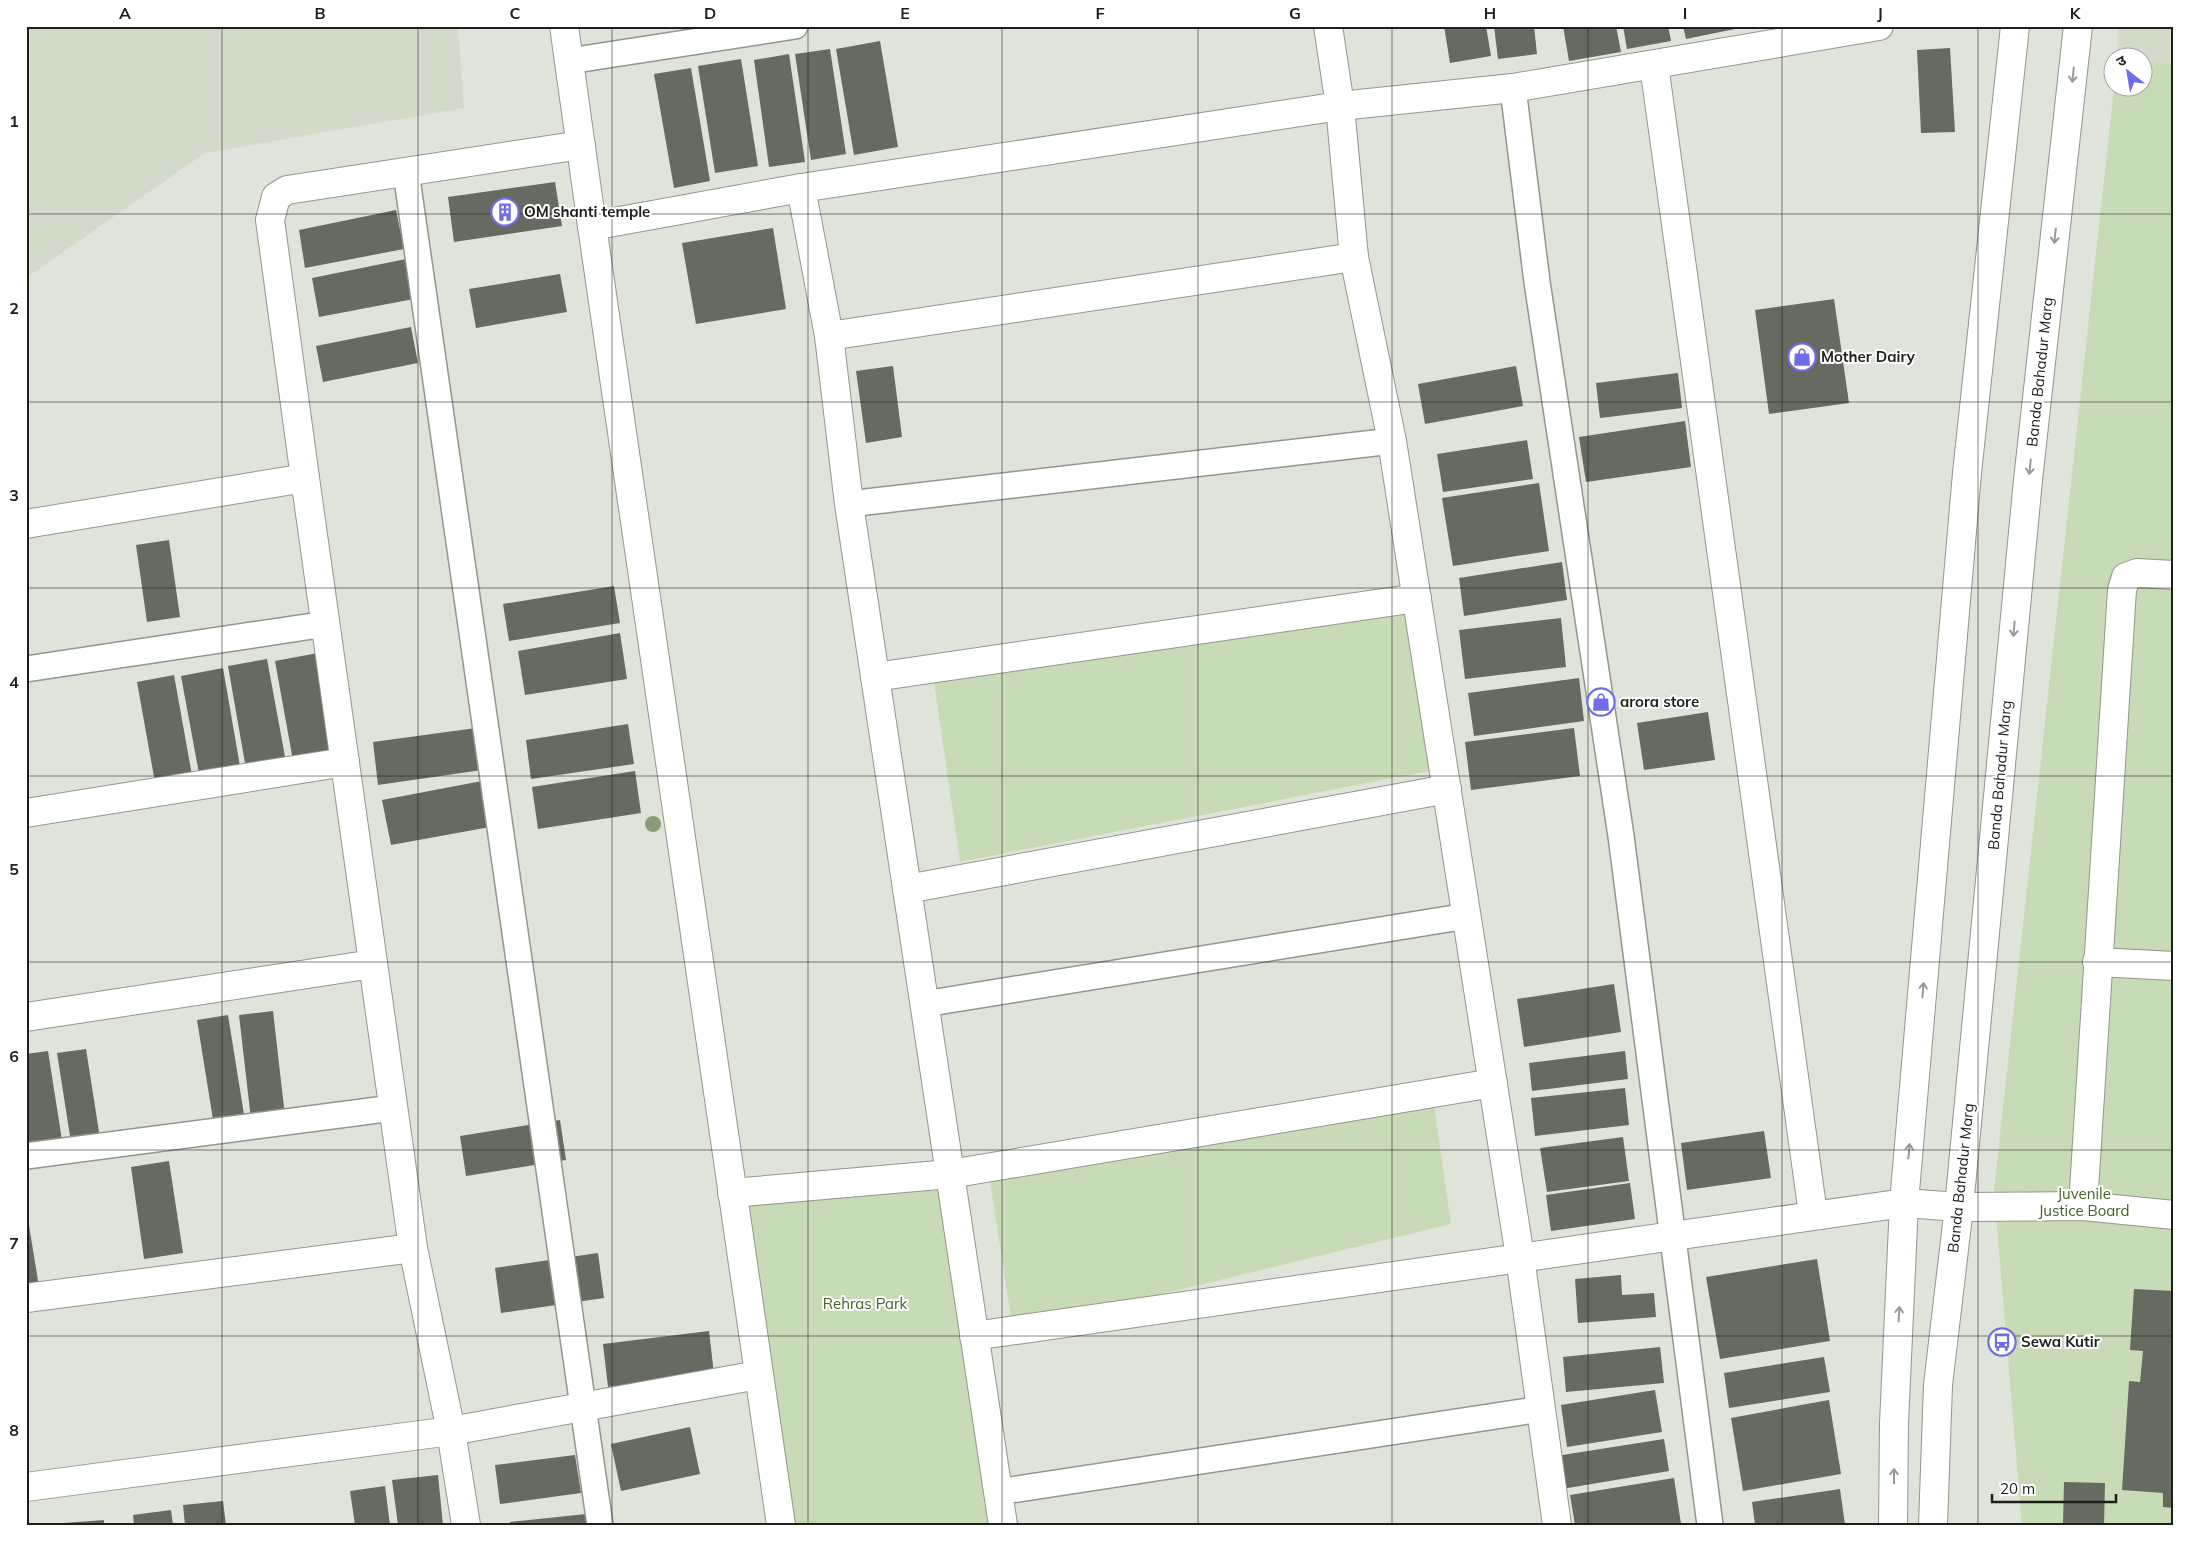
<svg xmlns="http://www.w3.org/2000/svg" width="2200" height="1551" font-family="Mulish,'Noto Sans Devanagari',sans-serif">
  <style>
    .built { fill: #d2dbca }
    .green { fill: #c7dbb6 }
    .building { fill: #666b62 }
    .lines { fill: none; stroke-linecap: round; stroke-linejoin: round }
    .service-casing { stroke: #92978e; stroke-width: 28 }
    .minor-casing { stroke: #92978e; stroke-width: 30 }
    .tertiary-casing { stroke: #92978e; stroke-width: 30 }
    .service { stroke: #fff; stroke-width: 25 }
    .minor { stroke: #fff; stroke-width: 28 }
    .tertiary { stroke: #fff; stroke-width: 28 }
    .tree { fill: #899c76 }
    .oneway { stroke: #999a98 }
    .grid { fill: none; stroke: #1d1f1b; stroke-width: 1; stroke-opacity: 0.55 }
    .labels { text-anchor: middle; stroke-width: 4; stroke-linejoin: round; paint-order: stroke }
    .poi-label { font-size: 15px; font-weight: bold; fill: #1d1f1b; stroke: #fff; text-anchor: start }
    .street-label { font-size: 15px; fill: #1d1f1b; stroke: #fff }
    .park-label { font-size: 15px; fill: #446225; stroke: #fff }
    .neatline { fill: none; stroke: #1d1f1b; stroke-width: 2 }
    .grid-label { font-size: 16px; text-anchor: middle; font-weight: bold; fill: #1d1f1b }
  </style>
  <rect width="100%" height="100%" fill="#dee4da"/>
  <!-- built -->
  <g class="built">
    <polygon points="26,26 458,26 464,108 205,153 26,278"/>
    <polygon points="2118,26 2174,26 2174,64 2143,62 2142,58 2117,57"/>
  </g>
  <!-- green -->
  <g class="green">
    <polygon points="2143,62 2174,64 2174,1525 2022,1525 1994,1191 2114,88 2142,88"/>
    <polygon points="1417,598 1444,768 960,862 931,660"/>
    <polygon points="1432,1091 1451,1224 1013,1330 986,1156"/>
    <polygon points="952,1186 1003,1525 794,1525 746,1206"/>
  </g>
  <!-- building -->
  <g class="building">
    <polygon points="1444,26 1486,26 1491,56 1450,63"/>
    <polygon points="1494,26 1534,26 1537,54 1498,59"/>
    <polygon points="1563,26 1616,26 1621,52 1569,61"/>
    <polygon points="1623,26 1668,26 1671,41 1627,49"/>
    <polygon points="1683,26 1735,26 1735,29 1686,39"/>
    <polygon points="880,41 898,147 854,155 836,49"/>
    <polygon points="1950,48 1955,132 1921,133 1917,50"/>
    <polygon points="830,49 846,154 811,160 795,54"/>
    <polygon points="789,54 805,162 769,167 754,60"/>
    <polygon points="741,59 758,166 715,173 698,66"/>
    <polygon points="691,68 710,181 674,188 654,74"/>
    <polygon points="555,182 562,226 454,242 448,197"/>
    <polygon points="396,210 404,249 305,268 299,230"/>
    <polygon points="773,228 786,309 696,324 682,243"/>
    <polygon points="411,258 419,298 319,317 312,278"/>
    <polygon points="560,274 567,312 476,328 469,289"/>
    <polygon points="1834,299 1849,403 1769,414 1755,310"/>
    <polygon points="411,327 418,363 323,382 316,346"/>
    <polygon points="893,366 902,437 866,443 856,371"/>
    <polygon points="1516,366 1523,406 1425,424 1418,384"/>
    <polygon points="1678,373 1682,408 1600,418 1596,383"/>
    <polygon points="1685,421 1691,467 1586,482 1579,437"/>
    <polygon points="1527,440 1533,479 1443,492 1437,454"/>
    <polygon points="1539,483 1549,551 1453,566 1442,498"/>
    <polygon points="169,540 180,617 147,622 136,545"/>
    <polygon points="1562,562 1567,600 1464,616 1459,578"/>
    <polygon points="614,586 620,623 509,641 503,604"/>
    <polygon points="1561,618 1566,667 1465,679 1459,630"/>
    <polygon points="620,633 627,679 525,695 518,651"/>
    <polygon points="318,653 337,758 294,766 275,661"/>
    <polygon points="267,659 286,762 246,769 228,666"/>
    <polygon points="223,668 241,772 200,779 181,676"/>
    <polygon points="174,675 193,781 156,788 137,682"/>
    <polygon points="1579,678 1584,721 1474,736 1468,693"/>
    <polygon points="1708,712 1715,760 1644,770 1637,723"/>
    <polygon points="628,724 634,764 531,779 526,740"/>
    <polygon points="476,728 482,770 378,785 373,742"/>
    <polygon points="1574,728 1580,776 1471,790 1465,742"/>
    <polygon points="635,771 641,813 538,829 532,787"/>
    <polygon points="482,781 490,827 391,845 382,800"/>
    <polygon points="1614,984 1621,1032 1524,1047 1517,999"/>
    <polygon points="273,1011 286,1125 252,1128 239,1015"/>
    <polygon points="228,1015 246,1127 215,1132 197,1020"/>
    <polygon points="86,1049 101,1145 72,1149 57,1053"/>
    <polygon points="48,1051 64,1153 26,1159 26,1054"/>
    <polygon points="1625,1051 1628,1079 1532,1091 1529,1063"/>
    <polygon points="1625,1088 1629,1125 1535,1136 1531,1098"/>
    <polygon points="560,1120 566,1160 466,1176 460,1136"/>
    <polygon points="1764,1131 1771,1178 1687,1190 1681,1143"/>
    <polygon points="1623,1137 1629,1181 1547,1192 1540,1148"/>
    <polygon points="169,1161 183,1253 144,1259 131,1167"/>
    <polygon points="1630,1183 1635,1219 1551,1231 1546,1195"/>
    <polygon points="26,1207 39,1287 26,1289"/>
    <polygon points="598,1253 604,1298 501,1313 495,1268"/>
    <polygon points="1817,1259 1830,1341 1720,1359 1706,1277"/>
    <polygon points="1621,1275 1622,1295 1654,1293 1656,1317 1578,1323 1575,1279"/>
    <polygon points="2134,1289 2174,1291 2174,1508 2163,1507 2163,1493 2122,1490 2129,1381 2140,1382 2143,1351 2130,1350"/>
    <polygon points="709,1331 714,1374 608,1387 603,1344"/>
    <polygon points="1660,1347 1664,1383 1566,1392 1563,1357"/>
    <polygon points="1824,1357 1830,1392 1729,1408 1724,1373"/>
    <polygon points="1655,1390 1662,1432 1567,1447 1561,1405"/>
    <polygon points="1829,1400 1841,1474 1743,1491 1731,1418"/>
    <polygon points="690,1427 700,1474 621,1491 611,1444"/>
    <polygon points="1664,1439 1669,1471 1562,1489 1556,1456"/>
    <polygon points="575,1455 581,1493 500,1504 495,1465"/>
    <polygon points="438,1475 443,1525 398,1525 392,1480"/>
    <polygon points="1674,1478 1681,1524 1575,1525 1570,1495"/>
    <polygon points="2064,1482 2105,1483 2104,1525 2063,1525"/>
    <polygon points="385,1486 390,1525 355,1525 350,1491"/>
    <polygon points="1840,1489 1845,1525 1755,1525 1752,1502"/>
    <polygon points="223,1501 226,1525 185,1525 183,1505"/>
    <polygon points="171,1510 173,1525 134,1525 133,1515"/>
    <polygon points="586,1514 587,1525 510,1525 510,1522"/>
    <polygon points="104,1520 104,1525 64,1525 64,1523"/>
  </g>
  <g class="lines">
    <!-- service casing -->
    <g class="service-casing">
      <g id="service">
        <polyline points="569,61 795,26"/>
        <polyline points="1513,88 1537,282 1621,836 1710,1525"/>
        <polyline points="406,172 600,1525"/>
        <polyline points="849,504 1392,441"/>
        <polyline points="26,669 326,624"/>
        <polyline points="924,1004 1467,916"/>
        <polyline points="26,1156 393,1108"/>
        <polyline points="998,1492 1541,1409"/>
      </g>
    </g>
    <!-- minor casing -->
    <g class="minor-casing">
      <g id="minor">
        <polyline points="564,26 592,226 801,188"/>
        <polyline points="1328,26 1340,106 1354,257 1392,441 1520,1257 1557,1525"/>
        <polyline points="1654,65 1813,1214"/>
        <polyline points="592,226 781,1525"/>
        <polyline points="829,336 1354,257"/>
        <polyline points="305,478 270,220 276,197 287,190 581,145"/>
        <polyline points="26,524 305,478 413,1248 451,1431 466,1525"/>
        <polyline points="875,677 1417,598"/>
        <polyline points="26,813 345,762"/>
        <polyline points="907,889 1447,789"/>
        <polyline points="2097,962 2174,966"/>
        <polyline points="26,1017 373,964"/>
        <polyline points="732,1193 950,1174 1493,1083"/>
        <polyline points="2083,1206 2122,590 2126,577 2137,573 2174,575"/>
        <polyline points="26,1298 413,1248"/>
        <polyline points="974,1336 1904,1203 1959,1207 2083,1206 2174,1215"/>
        <polyline points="26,1487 451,1431 758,1375"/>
        <polyline points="1003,1525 849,504 829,336 801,188 1340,106 1513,88 1879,26"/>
      </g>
    </g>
    <!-- tertiary casing -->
    <g class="tertiary-casing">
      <g id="tertiary">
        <polyline points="1893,1525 1894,1424 1904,1203 1967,473 2015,26"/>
        <polyline points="1933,1525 1938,1385 1959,1207 2028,480 2078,26"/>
      </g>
    </g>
    <!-- service -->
    <use href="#service" class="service"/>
    <!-- minor -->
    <use href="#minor" class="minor"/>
    <!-- tertiary -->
    <use href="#tertiary" class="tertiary"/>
  </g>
  <!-- trees -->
  <circle class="tree" cx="653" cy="824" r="8"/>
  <!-- one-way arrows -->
  <defs><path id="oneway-shaft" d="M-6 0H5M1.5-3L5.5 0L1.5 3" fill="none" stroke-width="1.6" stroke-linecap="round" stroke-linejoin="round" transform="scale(1.25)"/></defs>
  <g class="oneway">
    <use href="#oneway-shaft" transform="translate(2073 75) rotate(96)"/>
    <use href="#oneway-shaft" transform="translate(2055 236) rotate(96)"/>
    <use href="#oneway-shaft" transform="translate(2030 467) rotate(96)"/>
    <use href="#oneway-shaft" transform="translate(2014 629) rotate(95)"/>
    <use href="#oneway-shaft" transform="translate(1923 990) rotate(-85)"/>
    <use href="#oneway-shaft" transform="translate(1909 1151) rotate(-85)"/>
    <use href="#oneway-shaft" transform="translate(1899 1314) rotate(-87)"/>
    <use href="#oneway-shaft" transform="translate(1894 1476) rotate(-90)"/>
  </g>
  <!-- grid -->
  <path class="grid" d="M222,26V1525M418,26V1525M612,26V1525M808,26V1525M1002,26V1525M1198,26V1525M1392,26V1525M1588,26V1525M1782,26V1525M1978,26V1525M26,214H2174M26,402H2174M26,588H2174M26,776H2174M26,962H2174M26,1150H2174M26,1336H2174"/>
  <!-- icons -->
  <defs>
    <g id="building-ring" transform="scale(1.4375)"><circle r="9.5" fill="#fff" stroke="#706be6" stroke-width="1.5"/><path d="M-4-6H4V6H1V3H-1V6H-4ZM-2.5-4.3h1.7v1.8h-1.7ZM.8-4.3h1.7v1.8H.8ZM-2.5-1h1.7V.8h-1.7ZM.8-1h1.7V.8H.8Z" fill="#706be6"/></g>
    <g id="shop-ring" transform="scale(1.4375)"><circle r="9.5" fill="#fff" stroke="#706be6" stroke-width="1.5"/><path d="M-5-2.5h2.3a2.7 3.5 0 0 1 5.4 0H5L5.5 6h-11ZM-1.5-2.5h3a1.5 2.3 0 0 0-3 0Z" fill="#706be6"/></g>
    <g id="bus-ring" transform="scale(1.4375)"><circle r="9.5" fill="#fff" stroke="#706be6" stroke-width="1.5"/><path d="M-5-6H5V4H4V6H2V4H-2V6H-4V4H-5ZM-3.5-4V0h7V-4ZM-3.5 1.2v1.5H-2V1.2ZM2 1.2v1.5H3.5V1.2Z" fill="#706be6"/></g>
  </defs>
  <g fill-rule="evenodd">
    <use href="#building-ring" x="505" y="212"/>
    <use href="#shop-ring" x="1802" y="357"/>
    <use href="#shop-ring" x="1601" y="702"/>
    <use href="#bus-ring" x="2002" y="1342"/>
  </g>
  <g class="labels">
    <!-- poi labels -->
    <g class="poi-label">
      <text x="524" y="217">OM shanti temple</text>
      <text x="1821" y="362">Mother Dairy</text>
      <text x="1620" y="707">arora store</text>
      <text x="2021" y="1347">Sewa Kutir</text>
    </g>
    <!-- street labels -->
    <g class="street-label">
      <text transform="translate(2040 372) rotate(-84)" y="5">Banda Bahadur Marg</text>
      <text transform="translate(2000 775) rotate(-85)" y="5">Banda Bahadur Marg</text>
      <text transform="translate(1961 1178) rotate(-84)" y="5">Banda Bahadur Marg</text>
    </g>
    <!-- park labels -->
    <g class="park-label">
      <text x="2084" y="1199">Juvenile<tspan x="2084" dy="17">Justice Board</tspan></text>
      <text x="865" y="1309">Rehras Park</text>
    </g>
  </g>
  <!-- border -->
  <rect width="2200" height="1551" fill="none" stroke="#ffffff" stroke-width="55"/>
  <!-- north arrow -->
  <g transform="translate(2128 72) rotate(329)"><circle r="24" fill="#ffffff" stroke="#a5a5a4"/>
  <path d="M0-4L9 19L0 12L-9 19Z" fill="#706be6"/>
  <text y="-8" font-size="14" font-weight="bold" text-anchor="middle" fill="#1d1f1b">उ</text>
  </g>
  <!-- scale -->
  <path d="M1992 1494v8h124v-8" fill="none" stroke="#1d1f1b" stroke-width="2.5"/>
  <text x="2000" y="1494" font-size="15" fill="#1d1f1b" stroke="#ffffff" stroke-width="4" paint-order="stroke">20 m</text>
  <rect x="28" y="28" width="2144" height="1496" class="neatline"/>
  <g class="grid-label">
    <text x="125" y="19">A</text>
    <text x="320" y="19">B</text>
    <text x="515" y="19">C</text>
    <text x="710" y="19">D</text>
    <text x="905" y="19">E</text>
    <text x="1100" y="19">F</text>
    <text x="1295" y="19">G</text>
    <text x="1490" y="19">H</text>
    <text x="1685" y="19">I</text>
    <text x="1880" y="19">J</text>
    <text x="2075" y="19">K</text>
    <text x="14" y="127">1</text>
    <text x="14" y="314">2</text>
    <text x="14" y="501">3</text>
    <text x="14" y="688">4</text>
    <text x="14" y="875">5</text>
    <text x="14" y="1062">6</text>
    <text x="14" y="1249">7</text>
    <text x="14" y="1436">8</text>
  </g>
</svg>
